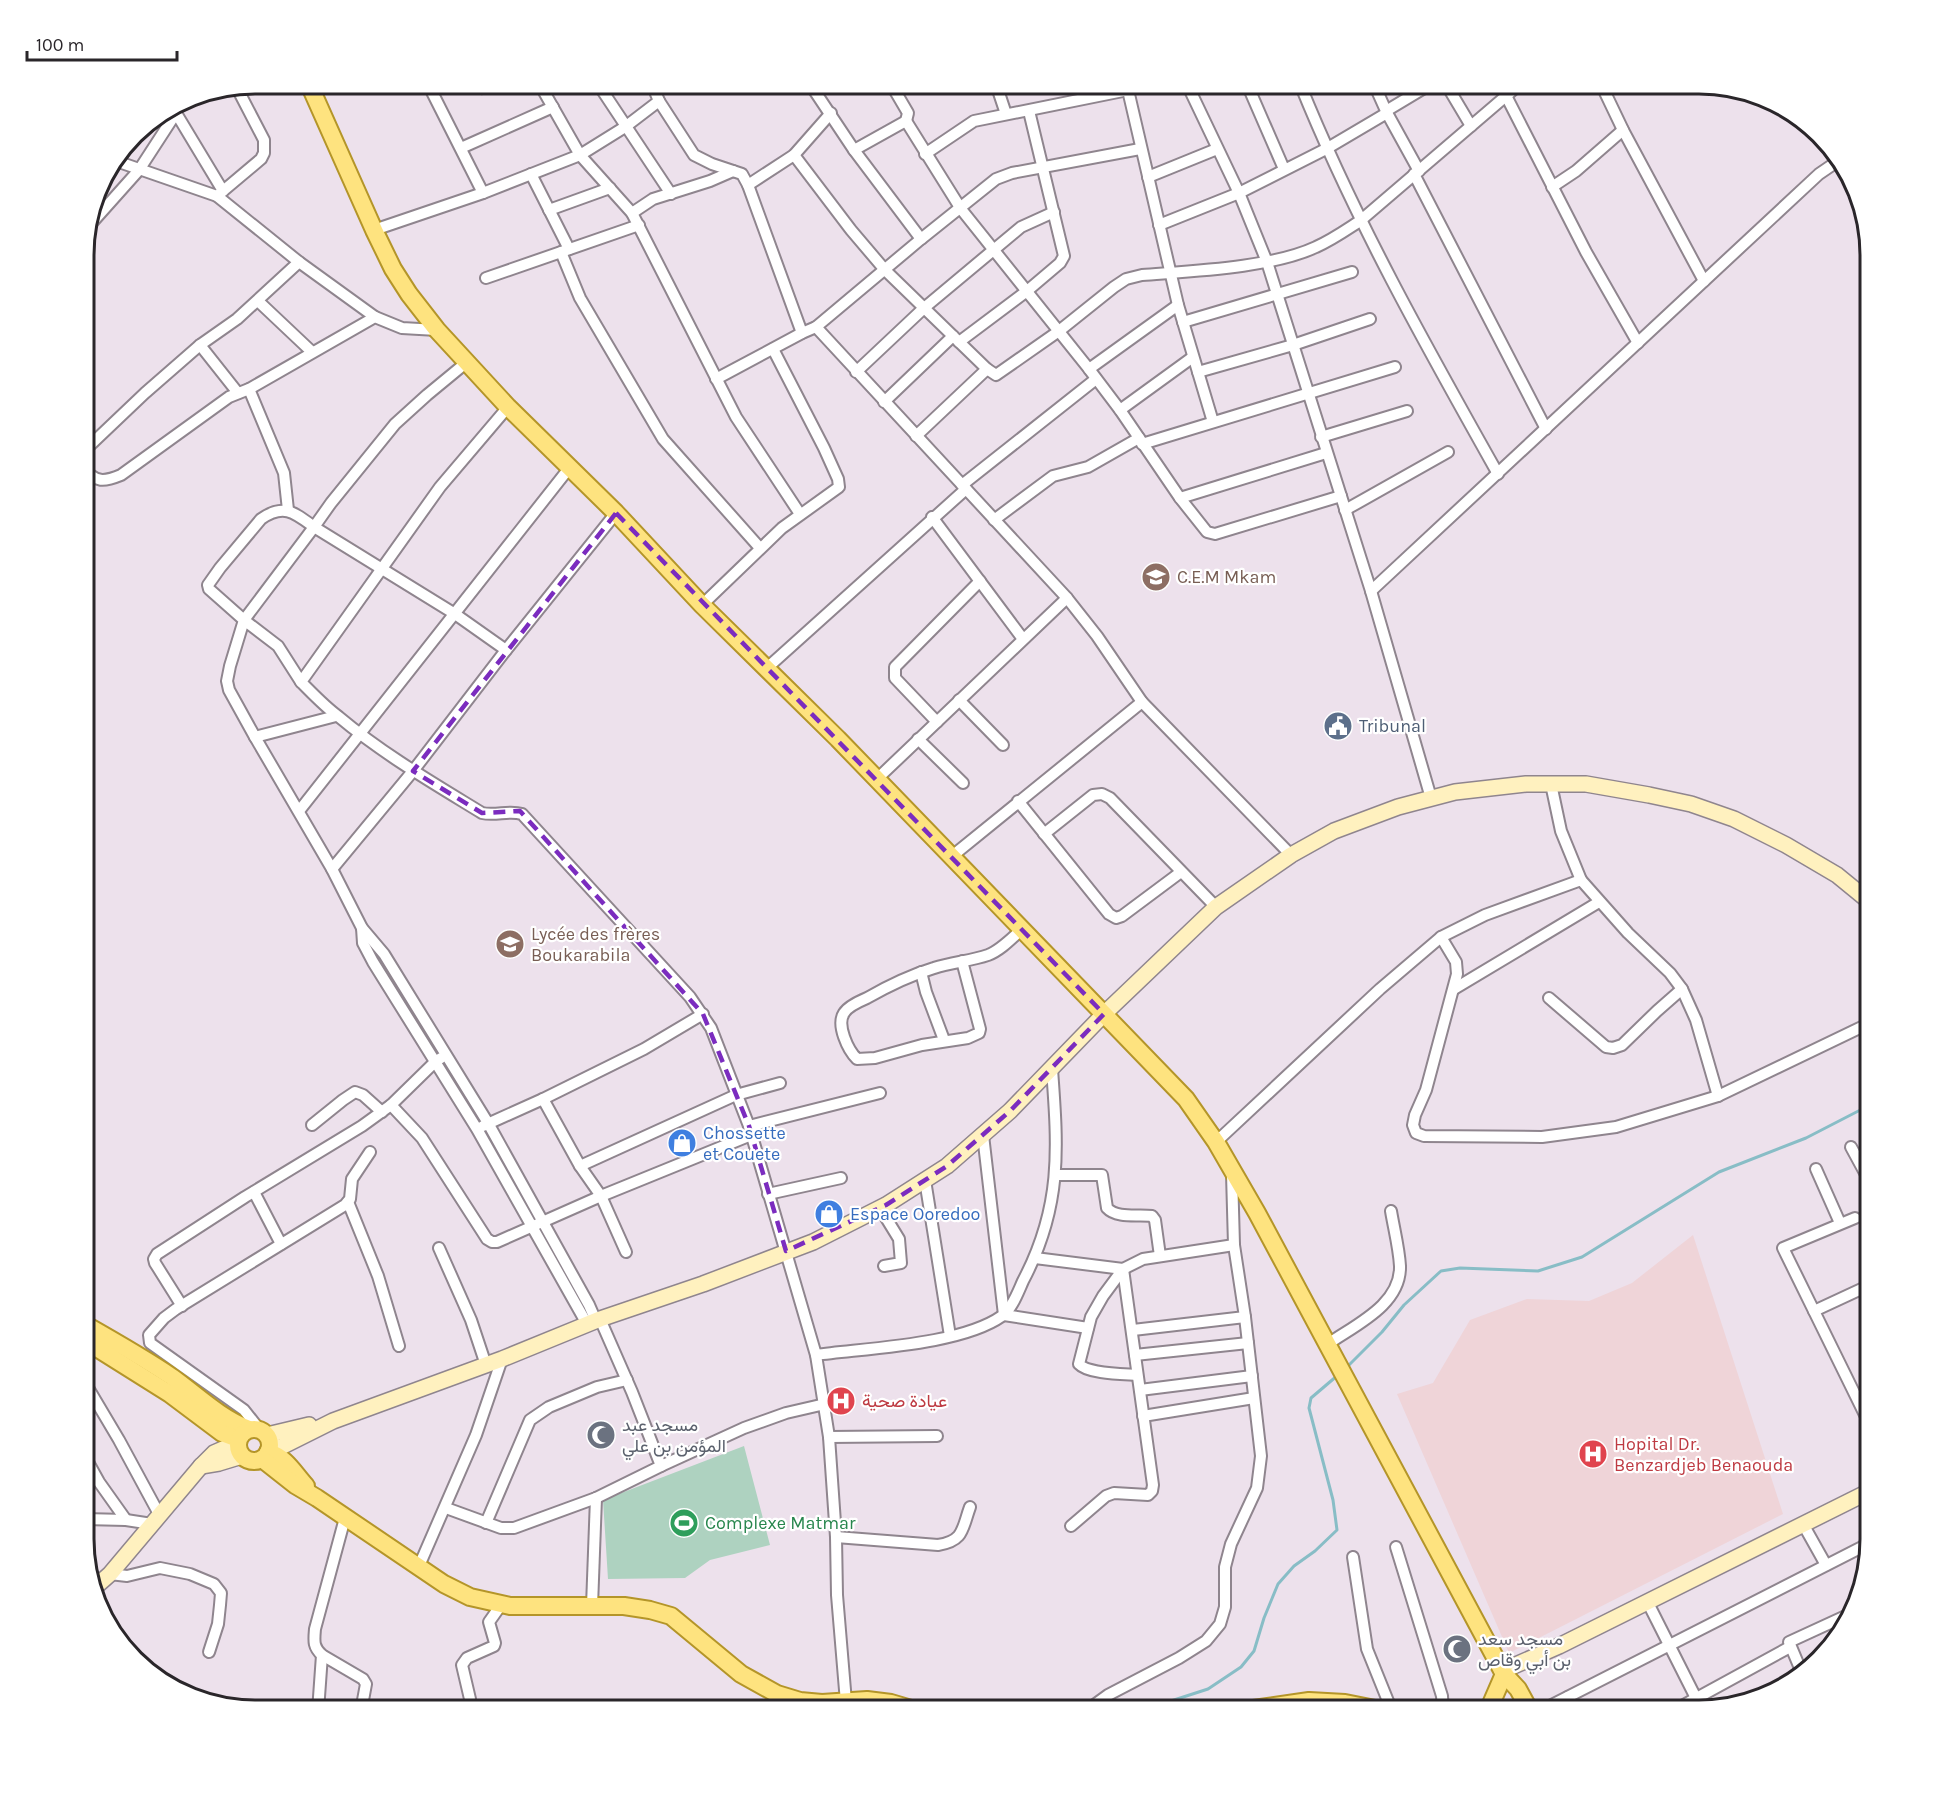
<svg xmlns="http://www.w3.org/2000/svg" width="1954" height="1795" font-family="Karla,Vazirmatn,sans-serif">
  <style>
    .medical { fill: #efd4d8 }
    .green { fill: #aed2c0 }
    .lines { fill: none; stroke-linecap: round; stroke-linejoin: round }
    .stream { stroke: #88bdc6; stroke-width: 3 }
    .street-casing { stroke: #8f858e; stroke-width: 14 }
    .secondary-casing { stroke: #8f858e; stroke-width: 18 }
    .primary-casing { stroke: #b49529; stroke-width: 20 }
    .street { stroke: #fff; stroke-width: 10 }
    .secondary { stroke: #fff1bf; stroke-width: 15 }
    .primary { stroke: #fee37f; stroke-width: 16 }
    .marked { fill: none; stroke: #7b2cbf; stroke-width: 4.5; stroke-dasharray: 12 8; stroke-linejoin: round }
    .labels { text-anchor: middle; stroke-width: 4.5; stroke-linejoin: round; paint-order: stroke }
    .education-label { font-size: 18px; fill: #785e54; stroke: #fff; text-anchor: start }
    .service-label { font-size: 18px; fill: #4e5e75; stroke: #fff; text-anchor: start }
    .shop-label { font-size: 18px; fill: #366cbe; stroke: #fff; text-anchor: start }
    .health-label { font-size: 18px; fill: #be3a42; stroke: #fff; text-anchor: start }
    .worship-label { font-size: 18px; fill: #5b616d; stroke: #fff; text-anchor: start }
    .leisure-label { font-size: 18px; fill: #27864d; stroke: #fff; text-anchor: start }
    .rim { fill: none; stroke: #2a262a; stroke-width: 3 }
  </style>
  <rect width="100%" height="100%" fill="#ede1ec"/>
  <!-- medical -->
  <polygon class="medical" points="1693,1235 1783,1514 1509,1653 1397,1394 1433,1383 1470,1320 1527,1299 1589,1301 1632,1283"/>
  <!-- green -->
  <polygon class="green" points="744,1446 770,1545 710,1560 685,1578 608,1579 603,1500"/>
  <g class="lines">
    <!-- stream -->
    <g class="stream">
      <polyline points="1347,1367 1382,1332 1404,1305 1441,1271 1460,1268 1538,1271 1582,1257 1719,1172 1806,1138 1870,1105"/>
      <polyline points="1140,1711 1208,1689 1241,1667 1254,1651 1264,1618 1278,1584 1294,1566 1315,1551 1337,1530 1333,1500 1309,1408 1311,1398 1338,1375"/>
    </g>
    <!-- street casing -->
    <g class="street-casing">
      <g id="street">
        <polyline points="441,84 431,90 483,193"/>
        <polyline points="479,84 482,88 491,84"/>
        <polyline points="537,84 543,90 580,155 632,213 736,417 800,514"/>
        <polyline points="598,84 671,194"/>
        <polyline points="810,84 854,150 921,239"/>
        <polyline points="891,84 908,113 906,121"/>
        <polyline points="996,84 1006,114"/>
        <polyline points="1187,84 1239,193 1267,262 1371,591 1431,798"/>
        <polyline points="1247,84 1284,169"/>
        <path d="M1300,84C1355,220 1426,346 1498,474"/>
        <polyline points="1374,84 1387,113 1419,171"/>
        <polyline points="1446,84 1471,126"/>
        <polyline points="1500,84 1586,252 1638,343"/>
        <polyline points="1601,84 1623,130 1704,281"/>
        <polyline points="1128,90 1178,305 1213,422"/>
        <polyline points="659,101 694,155 712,164 742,174 748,185 802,333"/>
        <polyline points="172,109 176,113 223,191"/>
        <polyline points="1386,111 1431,84"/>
        <polyline points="461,148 553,107"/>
        <polyline points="854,150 906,121 961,209 1089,369 1120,410 1180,498 1207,532 1215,534 1341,496"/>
        <polyline points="925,154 974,121 1128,90 1149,84"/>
        <path d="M794,155L851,230L885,270L987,369L996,375L1059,331L1114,287L1126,279L1142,275C1192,271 1271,268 1316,247C1332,240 1346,230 1360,221L1520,84"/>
        <polyline points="116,161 217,196 299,262 375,317"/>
        <polyline points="531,174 569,249"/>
        <polyline points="1414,174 1546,429"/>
        <polyline points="1148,177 1217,149"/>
        <polyline points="748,185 794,155 831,113"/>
        <polyline points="1552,187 1576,171 1623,130"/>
        <polyline points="217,196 261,159 264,153 264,140 237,88"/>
        <polyline points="549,210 610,188"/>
        <polyline points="632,213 653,199 710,181 733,171"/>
        <polyline points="1159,225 1239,193 1326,149 1387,113"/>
        <polyline points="89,226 139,170 176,113"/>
        <polyline points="374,230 483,193 580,155 625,127 659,101 652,84"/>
        <polyline points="561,252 580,298 663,439 760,548"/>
        <polyline points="486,278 639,225"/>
        <polyline points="258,301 312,352"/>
        <polyline points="1183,322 1352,272"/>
        <polyline points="816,327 1067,598 1097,636 1142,702 1291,855"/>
        <polyline points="959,342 1027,291 1060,263 1064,256 1029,111"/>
        <polyline points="200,345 238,393"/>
        <polyline points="1089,369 1178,305"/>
        <polyline points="856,372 924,308 1021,227 1054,212"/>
        <polyline points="1198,372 1293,345 1370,319"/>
        <polyline points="716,379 802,333 816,327 921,239 996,179 1012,173 1140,149"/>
        <polyline points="249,389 284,473 288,510"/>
        <polyline points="884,402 953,336"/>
        <path d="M508,407L440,487L301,682C313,694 325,707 339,717C383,754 433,783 482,813C496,816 509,810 522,814L690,997L711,1028L749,1126L816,1355L829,1437L836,1537L837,1595L846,1702"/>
        <polyline points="1120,410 1193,357"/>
        <polyline points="916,436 987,369"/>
        <polyline points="1321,437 1407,411"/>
        <polyline points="1142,444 1395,367"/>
        <polyline points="84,451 145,393 200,345 237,319 299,262"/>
        <path d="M84,468C96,483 104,482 121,475L229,397L249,389L375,317L402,328L437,330"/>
        <polyline points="962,485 1096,379"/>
        <polyline points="1180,498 1326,453"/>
        <polyline points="1345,510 1448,452"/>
        <polyline points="932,517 1023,639"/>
        <polyline points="994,520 1053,476 1088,467 1139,438"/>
        <polyline points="1371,591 1819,174 1838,161"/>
        <polyline points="702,605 782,528 839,487 838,479 824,448 773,349"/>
        <polyline points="506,650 616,513"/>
        <polyline points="767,668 966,489"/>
        <polyline points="959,700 1003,745"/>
        <polyline points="336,716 255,737 332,869 362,928 384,954 488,1123 589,1305 596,1321"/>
        <polyline points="937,722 895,678 895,667 980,581"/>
        <path d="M255,737L229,690L227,681L230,666L244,620L314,527C295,513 284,503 261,519L220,568L208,585L209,589L244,620L278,646L301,682"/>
        <polyline points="918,739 963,783"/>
        <polyline points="877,779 1067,598"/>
        <polyline points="1551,784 1561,831 1581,880"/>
        <polyline points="1018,801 1109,914 1116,918 1122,916 1181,872"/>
        <polyline points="299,811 570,467"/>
        <polyline points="1044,834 1093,795 1102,794 1110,798 1216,907"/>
        <polyline points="951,857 1142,702"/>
        <polyline points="332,869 413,771 506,650 455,614 314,527 331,503 395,424 427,395 467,362"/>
        <polyline points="362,928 363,943 373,962 477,1129 587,1324"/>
        <polyline points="1441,937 1456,962 1457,974 1426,1090 1415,1115 1413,1125 1416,1133 1424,1136 1542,1137 1616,1127 1718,1096 1870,1023"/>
        <path d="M962,961L980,1029L979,1033L968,1038L922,1045L875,1058L857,1059C848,1050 836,1025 844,1013C848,1006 860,1001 867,998C888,986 911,975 934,968C952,962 971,961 988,955C1001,950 1012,938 1022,929"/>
        <polyline points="921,972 926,992 944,1040"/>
        <polyline points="1454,989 1599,902"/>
        <polyline points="1549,998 1606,1047 1613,1048 1622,1045 1657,1011 1682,989"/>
        <polyline points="543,1099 580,1166 601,1196 626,1252"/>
        <polyline points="391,1105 422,1138 487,1239 492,1242 497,1242 601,1196 751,1135"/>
        <polyline points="312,1125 343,1100 355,1092 363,1095 382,1112"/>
        <polyline points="483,1126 543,1099 644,1049 703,1014"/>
        <polyline points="749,1126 880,1093"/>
        <polyline points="983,1135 1004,1315 1088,1328"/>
        <polyline points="1216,1142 1380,989 1441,937 1485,915 1581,880 1628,933 1670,973 1682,989 1696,1020 1718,1096"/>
        <polyline points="1851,1147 1870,1182"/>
        <polyline points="580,1166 736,1095 780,1083"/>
        <polyline points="1816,1169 1840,1223"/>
        <path d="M1056,1175H1102L1107,1208C1117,1219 1139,1214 1152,1216L1155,1220L1160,1256"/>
        <polyline points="925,1180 950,1336"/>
        <polyline points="254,1192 281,1244"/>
        <polyline points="768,1194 841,1178"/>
        <polyline points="348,1202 378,1276 399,1346"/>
        <polyline points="880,1208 899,1239 901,1263 884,1266"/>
        <polyline points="439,1248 471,1320 486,1365"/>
        <polyline points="1035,1258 1123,1269 1153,1485 1152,1491 1148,1495 1114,1493 1106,1496 1071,1526"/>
        <polyline points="1870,1285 1814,1311 1870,1425"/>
        <polyline points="182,1306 155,1263 154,1259 157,1254 245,1197 362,1126 391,1105 436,1061 441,1058"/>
        <polyline points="1814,1311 1783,1248 1855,1218"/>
        <polyline points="1133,1330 1245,1317"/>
        <path d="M1328,1344C1355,1325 1401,1305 1400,1266C1399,1248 1394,1229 1391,1211"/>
        <path d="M816,1355C867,1348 961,1345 1002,1316C1012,1309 1018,1292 1023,1281C1062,1207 1058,1150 1052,1069"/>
        <polyline points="1135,1355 1248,1343"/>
        <path d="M1137,1375C1123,1374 1088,1374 1079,1364L1091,1317L1103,1296L1123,1269L1143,1259L1234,1245"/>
        <polyline points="84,1381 119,1440 159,1514"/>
        <polyline points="1140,1390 1252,1376"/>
        <polyline points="1143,1416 1254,1398"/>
        <polyline points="259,1429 244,1410 150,1343 149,1335 164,1318 176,1309 345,1205 350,1199 352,1179 370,1152"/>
        <polyline points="829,1437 937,1436"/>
        <polyline points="84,1455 99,1482 126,1520"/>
        <polyline points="661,1466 744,1428 786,1413 825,1404"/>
        <polyline points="446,1508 501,1528 514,1528 596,1498 661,1466 632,1392 600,1319"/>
        <path d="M345,1518L315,1629C314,1641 313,1647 322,1655L363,1679L366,1684L361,1711"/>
        <polyline points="84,1519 126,1520 152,1524"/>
        <polyline points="486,1523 530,1420 549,1407 597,1387 627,1380"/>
        <polyline points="1803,1524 1826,1565"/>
        <path d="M836,1537L938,1545C964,1541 962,1529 970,1507"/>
        <polyline points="1396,1547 1442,1696 1443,1711"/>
        <polyline points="1353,1557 1367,1649 1392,1711"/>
        <polyline points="419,1566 476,1435 502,1359"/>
        <polyline points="110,1574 127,1576 160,1568 190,1574 214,1584 221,1593 220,1605 218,1624 209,1652"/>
        <polyline points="1647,1601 1702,1710"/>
        <polyline points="592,1606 596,1498"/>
        <polyline points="1802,1673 1789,1642 1852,1613"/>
        <polyline points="1568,1697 1577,1711"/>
        <polyline points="470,1699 462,1665 467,1658 494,1646 495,1643 489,1622 501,1605"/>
        <polyline points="318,1711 322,1655"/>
        <polyline points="1086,1711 1108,1695 1179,1658 1206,1641 1220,1624 1225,1607 1225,1567 1231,1544 1257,1488 1261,1456 1245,1317 1234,1245 1232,1174"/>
        <polyline points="1540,1711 1864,1546 1869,1545"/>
        <polyline points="1673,1711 1790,1647"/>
      </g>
    </g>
    <!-- secondary casing -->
    <g class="secondary-casing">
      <g id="secondary">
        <polyline points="267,1435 309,1425"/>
        <polyline points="270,1447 281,1447 333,1421 502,1359 600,1319 703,1284 813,1242 886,1205 947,1166 1010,1111 1104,1014 1216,907 1291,855 1334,831 1398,807 1455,792 1526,784 1586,784 1649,795 1691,804 1734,819 1786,845 1837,875 1870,902"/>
        <polyline points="201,1466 219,1463 242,1456"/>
        <polyline points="93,1589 110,1574 201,1466 214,1453 237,1443"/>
        <polyline points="1502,1671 1559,1646 1870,1491"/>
      </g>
    </g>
    <!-- primary casing -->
    <g class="primary-casing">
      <g id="primary">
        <polyline points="309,84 374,230 393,269 409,294 437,330 508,407 616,513 702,605 838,739 1186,1099 1216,1142 1257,1213 1504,1674 1518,1689 1530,1711"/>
        <path d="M84,1324C114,1341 144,1358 172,1377C197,1395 220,1418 249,1429"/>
        <polyline points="84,1340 170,1394 222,1433 238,1439"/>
        <circle cx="254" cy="1445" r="16"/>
        <path d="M268,1452C286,1457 294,1473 306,1486"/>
        <polyline points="262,1459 295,1485 317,1498 444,1584 470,1597 510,1606 624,1606 650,1610 671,1616 741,1674 777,1694 800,1701 822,1703 867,1700 891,1703 918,1711"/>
        <polyline points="1239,1711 1309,1701 1345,1703 1385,1711"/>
        <polyline points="1488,1711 1504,1674"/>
      </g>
    </g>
    <!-- street -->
    <use href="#street" class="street"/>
    <!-- secondary -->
    <use href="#secondary" class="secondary"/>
    <!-- primary -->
    <use href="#primary" class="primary"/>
  </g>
  <!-- marked area -->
  <path class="marked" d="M616,513L1104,1014L1010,1111L947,1166L886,1205L786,1251L749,1126L703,1014L520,811L482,813L413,771Z"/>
  <!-- icons -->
  <defs>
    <g id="school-disc" transform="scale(1.5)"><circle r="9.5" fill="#8d6e63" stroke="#fff"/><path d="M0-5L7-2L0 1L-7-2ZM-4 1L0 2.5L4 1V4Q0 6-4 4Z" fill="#fff"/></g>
    <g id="civic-disc" transform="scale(1.5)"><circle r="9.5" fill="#5c6f8a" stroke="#fff"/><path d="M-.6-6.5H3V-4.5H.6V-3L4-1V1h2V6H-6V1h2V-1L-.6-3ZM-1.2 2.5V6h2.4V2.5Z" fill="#fff"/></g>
    <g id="shop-disc" transform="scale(1.5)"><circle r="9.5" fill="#3f7fe0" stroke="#fff"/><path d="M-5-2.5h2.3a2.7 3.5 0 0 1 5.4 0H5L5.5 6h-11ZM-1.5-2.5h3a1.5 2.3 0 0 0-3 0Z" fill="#fff"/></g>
    <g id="hospital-disc" transform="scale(1.5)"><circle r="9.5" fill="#e0444e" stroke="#fff"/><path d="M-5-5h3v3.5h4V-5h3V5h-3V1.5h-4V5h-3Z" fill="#fff"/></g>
    <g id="mosque-disc" transform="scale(1.5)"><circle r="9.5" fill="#6b7280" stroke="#fff"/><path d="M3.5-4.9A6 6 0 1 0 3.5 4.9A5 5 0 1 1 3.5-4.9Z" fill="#fff"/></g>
    <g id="stadium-disc" transform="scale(1.5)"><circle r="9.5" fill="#2e9e5b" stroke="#fff"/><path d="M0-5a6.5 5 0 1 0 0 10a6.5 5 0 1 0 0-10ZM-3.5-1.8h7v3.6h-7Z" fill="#fff"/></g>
  </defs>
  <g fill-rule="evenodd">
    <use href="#school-disc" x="1156" y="577"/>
    <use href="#civic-disc" x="1338" y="726"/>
    <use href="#school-disc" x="510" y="944"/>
    <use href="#shop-disc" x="682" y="1143"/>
    <use href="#shop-disc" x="829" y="1214"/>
    <use href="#hospital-disc" x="841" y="1401"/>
    <use href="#mosque-disc" x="601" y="1435"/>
    <use href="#hospital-disc" x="1593" y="1454"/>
    <use href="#stadium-disc" x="684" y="1523"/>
    <use href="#mosque-disc" x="1457" y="1649"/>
  </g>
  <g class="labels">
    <!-- education labels -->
    <g class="education-label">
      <text x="1177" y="583">C.E.M Mkam</text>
      <text x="531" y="940">Lycée des frères<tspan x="531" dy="21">Boukarabila</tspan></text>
    </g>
    <!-- service labels -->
    <g class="service-label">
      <text x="1359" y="732">Tribunal</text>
    </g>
    <!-- shop labels -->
    <g class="shop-label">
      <text x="703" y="1139">Chossette<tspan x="703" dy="21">et Couete</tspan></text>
      <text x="850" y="1220">Espace Ooredoo</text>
    </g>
    <!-- health labels -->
    <g class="health-label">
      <text x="862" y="1407">عيادة صحية</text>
      <text x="1614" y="1450">Hopital Dr.<tspan x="1614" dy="21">Benzardjeb Benaouda</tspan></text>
    </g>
    <!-- worship labels -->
    <g class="worship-label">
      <text x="622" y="1431">مسجد عبد<tspan x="622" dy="21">المؤمن بن علي</tspan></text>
      <text x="1478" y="1645">مسجد سعد<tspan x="1478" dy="21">بن أبي وقاص</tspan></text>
    </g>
    <!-- leisure labels -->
    <g class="leisure-label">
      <text x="705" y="1529">Complexe Matmar</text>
    </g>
  </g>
  <!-- crop -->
  <path d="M0 0H1954V1795H0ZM255 94H1699A161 161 0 0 1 1860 255V1539A161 161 0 0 1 1699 1700H255A161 161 0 0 1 94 1539V255A161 161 0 0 1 255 94Z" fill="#fff" fill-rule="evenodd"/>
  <path class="rim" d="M255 94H1699A161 161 0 0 1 1860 255V1539A161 161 0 0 1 1699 1700H255A161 161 0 0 1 94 1539V255A161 161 0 0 1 255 94Z"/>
  <!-- scale -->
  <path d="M27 51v9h150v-9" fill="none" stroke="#2a262a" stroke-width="3"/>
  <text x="36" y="51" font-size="18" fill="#2a262a" stroke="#ffffff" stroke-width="4.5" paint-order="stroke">100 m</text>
</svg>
